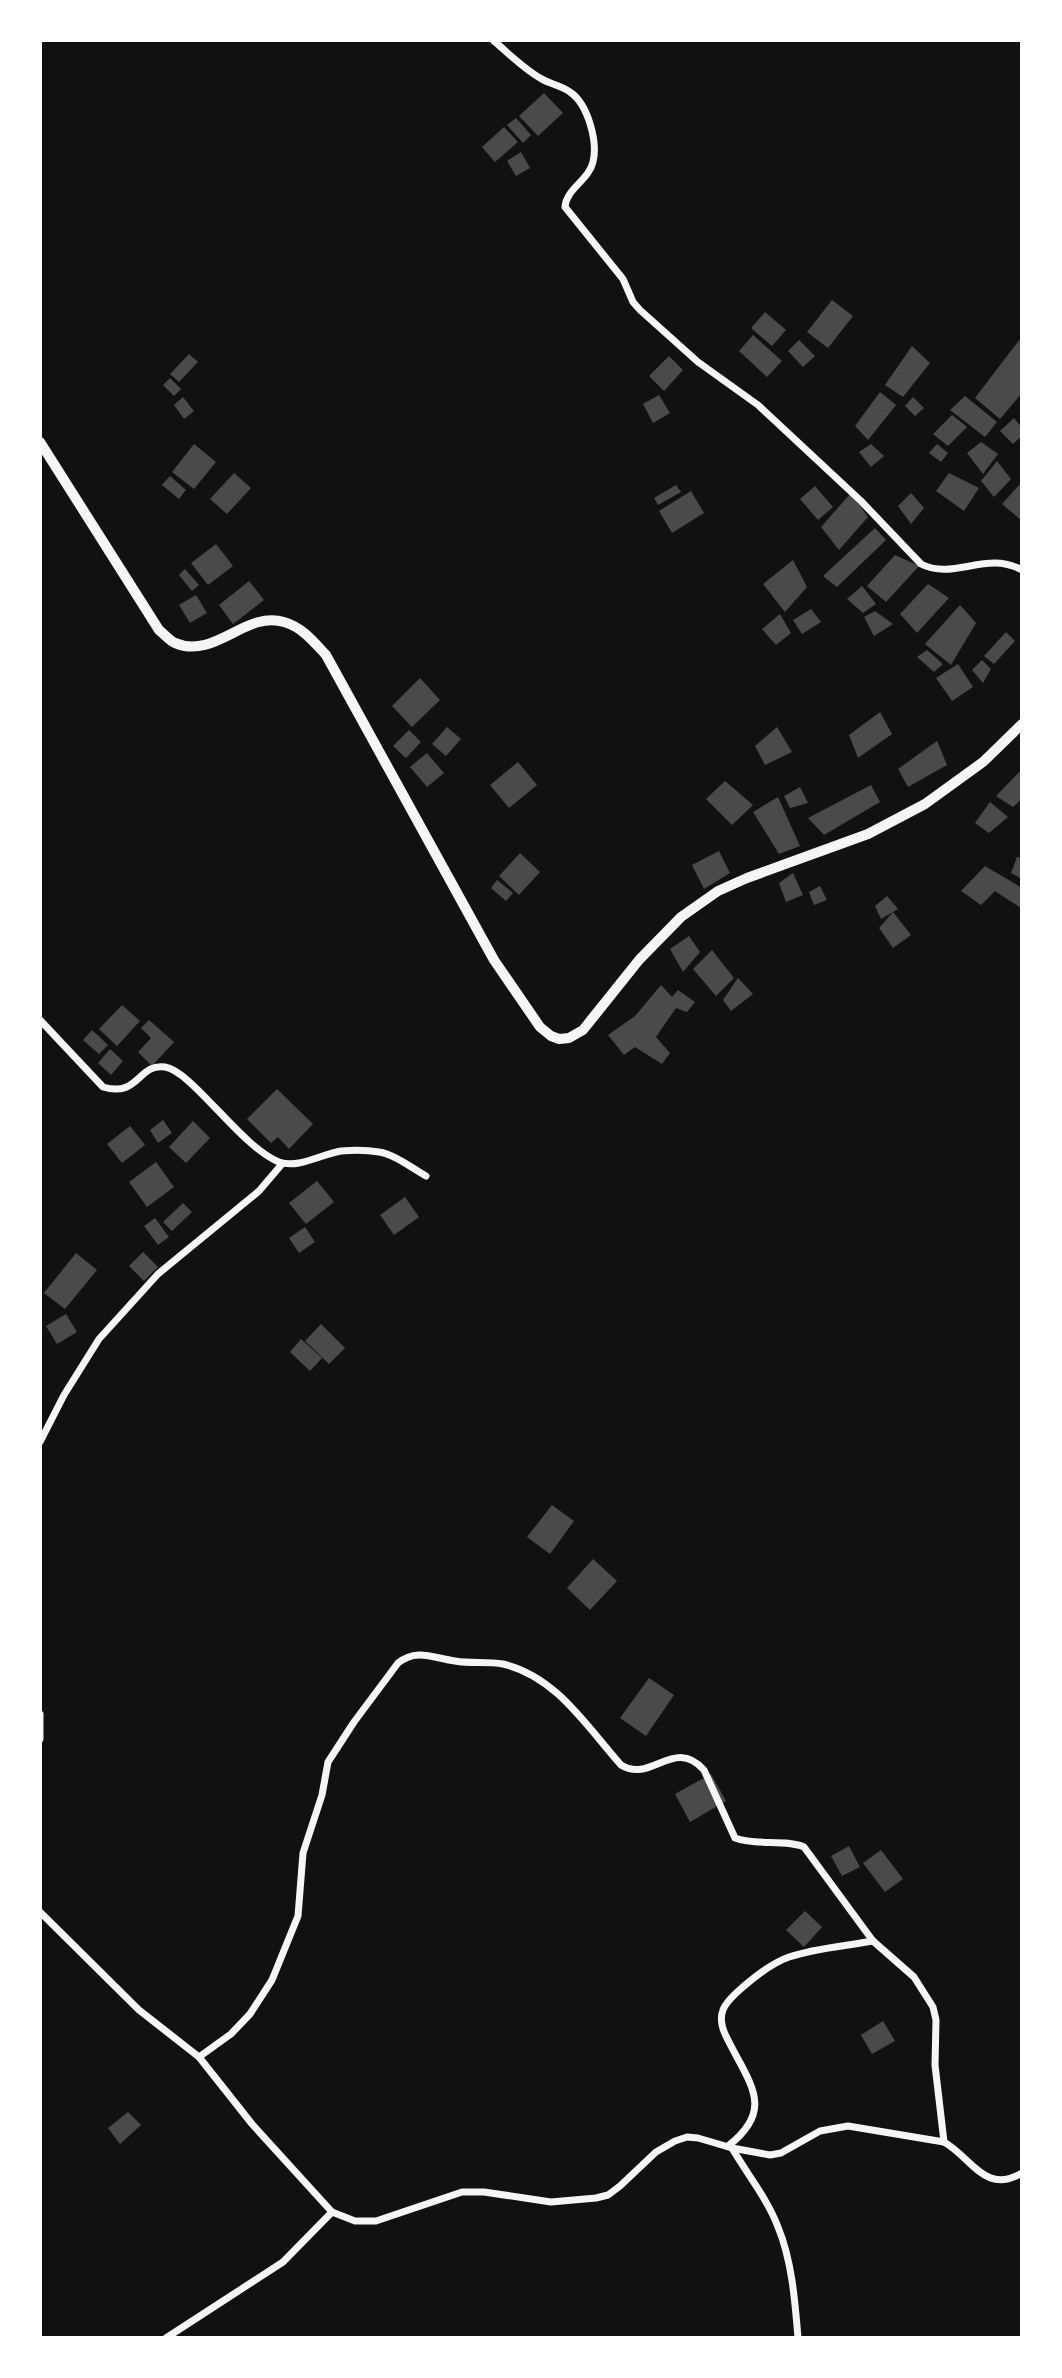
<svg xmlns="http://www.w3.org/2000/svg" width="1062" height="2378" font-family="Montserrat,sans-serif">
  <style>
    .building { fill: #4a4a4a }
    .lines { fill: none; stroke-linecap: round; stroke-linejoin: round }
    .minor { stroke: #f5f5f5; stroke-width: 7 }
    .tertiary { stroke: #f5f5f5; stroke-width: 10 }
  </style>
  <rect width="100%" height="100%" fill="#111"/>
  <!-- building -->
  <g class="building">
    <polygon points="544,93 563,113 538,136 519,116"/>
    <polygon points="516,118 531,135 523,143 507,125"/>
    <polygon points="504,127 518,142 495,162 482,147"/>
    <polygon points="521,152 530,168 516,176 507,161"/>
    <polygon points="832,300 853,316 828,348 807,332"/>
    <polygon points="765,312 786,330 772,346 751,328"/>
    <polygon points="753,335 782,361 767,377 739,351"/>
    <polygon points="1020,339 1022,393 1000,419 975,398"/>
    <polygon points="799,340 815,356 803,367 788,351"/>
    <polygon points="912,346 930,363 903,397 885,385"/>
    <polygon points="189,354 198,362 179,382 170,374"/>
    <polygon points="669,356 683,370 664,391 649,376"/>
    <polygon points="170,378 181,389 174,396 163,385"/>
    <polygon points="880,392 896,405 868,440 855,426"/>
    <polygon points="659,395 670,413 653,423 643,404"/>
    <polygon points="965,396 997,422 985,437 950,410"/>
    <polygon points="183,397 194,411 184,419 174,405"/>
    <polygon points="913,397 924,408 915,416 905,406"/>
    <polygon points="952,415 967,427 948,446 933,434"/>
    <polygon points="1014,418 1022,428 1022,436 1013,444 1000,431"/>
    <polygon points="981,442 998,454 983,474 967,453"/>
    <polygon points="194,444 216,462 194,489 172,472"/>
    <polygon points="871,444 884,456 871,467 859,452"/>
    <polygon points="937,444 948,453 941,462 929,453"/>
    <polygon points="997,461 1011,479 994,497 981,481"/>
    <polygon points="234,473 251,488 227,514 210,499"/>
    <polygon points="949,473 979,488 964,511 936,491"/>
    <polygon points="170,476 186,490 179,499 162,485"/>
    <polygon points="1020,484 1022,486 1022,521 1002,504"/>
    <polygon points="676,485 681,492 658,505 654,498"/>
    <polygon points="815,486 833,507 818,520 800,499"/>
    <polygon points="691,491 704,513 672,533 659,511"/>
    <polygon points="851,493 868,517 839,550 821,527"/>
    <polygon points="911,493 924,508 911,524 898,506"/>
    <polygon points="875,528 886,540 837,587 823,576"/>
    <polygon points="216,544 233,566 208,585 191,563"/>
    <polygon points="895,555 919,566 886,602 867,586"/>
    <polygon points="793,560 807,587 785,612 763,584"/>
    <polygon points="185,569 199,585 192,591 179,575"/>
    <polygon points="249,581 264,600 233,624 219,605"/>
    <polygon points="928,584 949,598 917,633 900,614"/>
    <polygon points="862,586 876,604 863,613 847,599"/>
    <polygon points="196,595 207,613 190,623 179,605"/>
    <polygon points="960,605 976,623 951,665 925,644"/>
    <polygon points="811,609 821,622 802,634 793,620"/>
    <polygon points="875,611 893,624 874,636 864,617"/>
    <polygon points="780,614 791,633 776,645 762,629"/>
    <polygon points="1006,632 1015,641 994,664 984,656"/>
    <polygon points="927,650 943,664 934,672 917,657"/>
    <polygon points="982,660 991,669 983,683 972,670"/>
    <polygon points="958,664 973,687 952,701 936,678"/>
    <polygon points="420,678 440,700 412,727 392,706"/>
    <polygon points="880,712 892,734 858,758 849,735"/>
    <polygon points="447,727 461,739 446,756 432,744"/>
    <polygon points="777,727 792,752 765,765 755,746"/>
    <polygon points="409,730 421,742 406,758 393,746"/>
    <polygon points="937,741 947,765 908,787 898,769"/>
    <polygon points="427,753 444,773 427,787 410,767"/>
    <polygon points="518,762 537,785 509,808 490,785"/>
    <polygon points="1022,769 1022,799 1013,807 996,796"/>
    <polygon points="725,781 753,805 732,825 706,799"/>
    <polygon points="871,785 880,802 824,835 808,818"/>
    <polygon points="800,787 808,803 790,808 784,796"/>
    <polygon points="778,797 800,846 779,854 753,812"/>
    <polygon points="990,802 1008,817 989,833 975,823"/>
    <polygon points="719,851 730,873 704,889 692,865"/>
    <polygon points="520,853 540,872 519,895 499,876"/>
    <polygon points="1017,857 1022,858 1022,879 1011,873"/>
    <polygon points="985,866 1022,888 1022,909 995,891 981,905 961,891"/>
    <polygon points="793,873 803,895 786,902 779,883"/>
    <polygon points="497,880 513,893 506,901 491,888"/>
    <polygon points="820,886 827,900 814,905 809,892"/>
    <polygon points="887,896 898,909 893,912 911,935 893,948 879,928 893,912 881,919 875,906"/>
    <polygon points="689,936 700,952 683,972 670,949"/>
    <polygon points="712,950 734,978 716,996 693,969"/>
    <polygon points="738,978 753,994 731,1011 723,1000"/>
    <polygon points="661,985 672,997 678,990 695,1002 687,1012 676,1008 656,1037 670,1053 662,1064 635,1047 624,1055 608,1035 635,1016"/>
    <polygon points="122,1005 140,1021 117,1046 99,1029"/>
    <polygon points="149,1020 174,1042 152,1066 138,1052 151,1038 141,1028"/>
    <polygon points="92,1030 108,1045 99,1054 83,1040"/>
    <polygon points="110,1049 123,1061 111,1075 98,1063"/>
    <polygon points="277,1089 313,1124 289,1149 278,1137 271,1143 247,1119"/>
    <polygon points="163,1120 172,1133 158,1143 150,1130"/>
    <polygon points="193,1121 210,1138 186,1163 169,1147"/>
    <polygon points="130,1126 145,1145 122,1163 107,1144"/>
    <polygon points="156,1162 174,1187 147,1207 129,1182"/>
    <polygon points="317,1181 334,1202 306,1224 289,1203"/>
    <polygon points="405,1197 419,1217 394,1235 380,1215"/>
    <polygon points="183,1203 192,1212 172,1231 163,1222"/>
    <polygon points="155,1218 169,1237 158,1245 144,1226"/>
    <polygon points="305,1227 315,1242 299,1253 289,1238"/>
    <polygon points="143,1252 158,1267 144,1281 129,1266"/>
    <polygon points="76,1253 97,1270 65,1309 44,1293"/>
    <polygon points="66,1314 77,1332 57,1344 46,1326"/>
    <polygon points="321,1324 345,1348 329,1364 305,1341"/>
    <polygon points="301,1339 322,1358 310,1371 290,1352"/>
    <polygon points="552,1505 574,1521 550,1554 527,1537"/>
    <polygon points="593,1559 617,1581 590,1610 567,1588"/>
    <polygon points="649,1678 674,1695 646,1736 620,1718"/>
    <polygon points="711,1774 726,1801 690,1822 675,1794"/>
    <polygon points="849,1846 860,1867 842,1876 831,1856"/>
    <polygon points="881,1850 903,1879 885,1892 863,1863"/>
    <polygon points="805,1911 822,1927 804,1947 786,1930"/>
    <polygon points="883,2021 895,2041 872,2054 861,2035"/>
    <polygon points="128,2112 141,2125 120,2144 108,2128"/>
  </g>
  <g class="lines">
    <!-- minor -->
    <g class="minor">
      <path d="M493,40C508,53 523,68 540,78C549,84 561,85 570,92C588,104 598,142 593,162C589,180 566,189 565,207L623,279L633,302L640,310L698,362L758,405L861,501L921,564C954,581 986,550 1022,570"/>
      <path d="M40,1020L103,1087C139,1098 138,1063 165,1067C192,1071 241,1147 279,1162C298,1169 322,1154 341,1151C352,1150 368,1150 379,1152C394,1154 412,1168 426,1176"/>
      <polyline points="40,1442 64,1395 99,1339 158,1274 259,1191 282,1164"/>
      <polyline points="40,1714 40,1739"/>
      <path d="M40,1912L139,2010L199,2057L252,2124L332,2212L355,2221H376L462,2192H484L551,2202L596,2198L608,2195L620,2186L656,2152L675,2141L687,2137L698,2138L732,2148C747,2174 767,2198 778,2227C792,2261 795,2301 798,2338"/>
      <path d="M199,2057L231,2034L250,2014L272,1980L298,1916L303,1853L322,1795L328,1762L354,1722L398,1663C417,1648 433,1658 455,1661C471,1664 487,1661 503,1664C556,1676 587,1727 621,1765C651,1784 674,1736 704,1770L735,1838C757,1846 785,1839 804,1847L873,1941L914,1977L933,2007L936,2020L935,2065L944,2142"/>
      <path d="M728,2146C776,2109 749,2083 728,2040C723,2031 719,2020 723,2010C726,2001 737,1992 744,1986C758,1974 772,1963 789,1957C815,1948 846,1946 873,1941"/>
      <path d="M732,2148L770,2155L781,2153L820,2131L848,2126L944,2142C972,2158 985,2195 1022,2173"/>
      <polyline points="166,2338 283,2262 332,2212"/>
    </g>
    <!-- tertiary -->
    <path class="tertiary" d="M40,442L159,630C164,634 170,641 175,643C215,660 246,610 284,622C302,627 314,642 326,655L494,960L540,1027L551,1036L559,1039L569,1038L583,1030L639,960L681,917L718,891L747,878L868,834L925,804L983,762L1022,724"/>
  </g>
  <!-- border -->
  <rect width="1062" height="2378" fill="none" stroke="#ffffff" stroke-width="84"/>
</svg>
